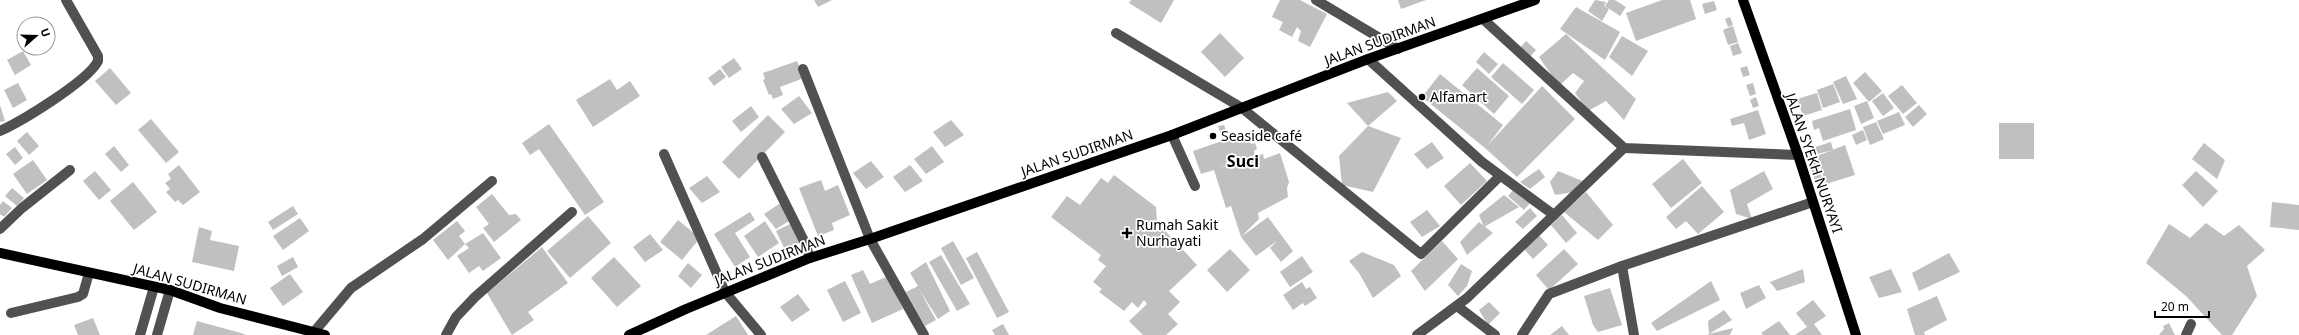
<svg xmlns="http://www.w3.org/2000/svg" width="2299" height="335" font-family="'Noto Sans',sans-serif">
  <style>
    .building { fill: #c0c0c0 }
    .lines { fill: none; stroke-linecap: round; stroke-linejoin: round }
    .minor { stroke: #515151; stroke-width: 10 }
    .major { stroke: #000; stroke-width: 10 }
    .poi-dot { fill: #000; stroke: #fff; stroke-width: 1.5 }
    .labels { text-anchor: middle; stroke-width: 3.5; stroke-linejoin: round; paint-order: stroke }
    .street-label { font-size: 14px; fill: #000; stroke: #fff }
    .poi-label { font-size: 14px; fill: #000; stroke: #fff; text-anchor: start }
    .quarter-label { font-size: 16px; font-weight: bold; fill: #000; stroke: #fff }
  </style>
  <rect width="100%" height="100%" fill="#fff"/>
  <!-- building -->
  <g class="building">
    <polygon points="814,0 832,0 818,7"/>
    <polygon points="1131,0 1174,0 1161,23 1129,3"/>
    <polygon points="1280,0 1300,0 1327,14 1310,47 1298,41 1301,31 1297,27 1292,37 1279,30 1283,22 1272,17"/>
    <polygon points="1398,0 1426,0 1401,9"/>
    <polygon points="1595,0 1606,2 1604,6 1609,9 1602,21 1588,11"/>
    <polygon points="1609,0 1615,0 1626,7 1620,16 1605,6"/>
    <polygon points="1662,0 1690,0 1696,19 1636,41 1626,13"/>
    <polygon points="1714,1 1717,10 1705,14 1702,4"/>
    <polygon points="1576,7 1620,32 1605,60 1560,29"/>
    <polygon points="1730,17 1733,25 1728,27 1725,19"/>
    <polygon points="1733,26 1738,42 1728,45 1723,30"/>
    <polygon points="1220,33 1244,58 1225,77 1201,52"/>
    <polygon points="1566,34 1636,99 1624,120 1606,101 1588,111 1575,93 1584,81 1573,73 1559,86 1539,57"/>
    <polygon points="1622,36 1648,51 1632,76 1609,57"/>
    <polygon points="1526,41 1536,50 1529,58 1519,49"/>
    <polygon points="1738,43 1742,53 1733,56 1730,46"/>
    <polygon points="23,51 31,65 15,75 7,60"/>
    <polygon points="1484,52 1498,64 1489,74 1476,62"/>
    <polygon points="734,58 742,69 729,78 721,67"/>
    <polygon points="797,61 804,78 780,87 783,95 773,99 771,94 769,95 763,80 765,79 763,73"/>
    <polygon points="1503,63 1534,90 1522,104 1491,77"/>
    <polygon points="1747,66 1750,75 1743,77 1740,68"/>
    <polygon points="110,68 131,93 116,105 95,81"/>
    <polygon points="1477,68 1509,96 1494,114 1462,85"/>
    <polygon points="720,69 726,77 714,86 708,78"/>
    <polygon points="1865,72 1882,91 1869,102 1853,83"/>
    <polygon points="1440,74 1503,125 1487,146 1542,86 1575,119 1517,177 1485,148 1422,97"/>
    <polygon points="1846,76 1857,99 1843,104 1833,82"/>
    <polygon points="610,79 617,90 630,81 640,96 593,127 576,100"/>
    <polygon points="18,83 27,100 13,108 4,90"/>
    <polygon points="1753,83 1756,94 1750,96 1746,85"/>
    <polygon points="1833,84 1840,102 1823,108 1817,90"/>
    <polygon points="1902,85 1917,103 1903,114 1888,96"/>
    <polygon points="1388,92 1397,101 1368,126 1347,103"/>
    <polygon points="1817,93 1822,110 1803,116 1797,99"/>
    <polygon points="1883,93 1894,108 1883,116 1872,101"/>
    <polygon points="799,96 812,113 794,124 781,109"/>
    <polygon points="1756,97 1759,106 1753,108 1750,100"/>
    <polygon points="1867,101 1874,118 1861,124 1854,106"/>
    <polygon points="0,105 5,121 0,122"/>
    <polygon points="1919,105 1927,114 1913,127 1905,117"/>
    <polygon points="751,106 759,117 741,132 732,121"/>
    <polygon points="1850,109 1856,130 1823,141 1819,128 1814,130 1812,121"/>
    <polygon points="1758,110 1766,134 1749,140 1744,123 1732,126 1730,119"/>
    <polygon points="1899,112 1905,125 1883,134 1877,121"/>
    <polygon points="768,115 785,132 739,179 722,162"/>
    <polygon points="151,119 179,152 166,163 138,130"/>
    <polygon points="951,120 964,135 945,147 933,132"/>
    <polygon points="1876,122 1884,139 1870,145 1863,127"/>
    <rect x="1999" y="123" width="35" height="36"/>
    <polygon points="549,124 604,202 585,215 539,149 530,155 522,143"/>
    <polygon points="1224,125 1228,136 1222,138 1218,126"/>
    <polygon points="1368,126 1401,138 1373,192 1342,185 1339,156"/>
    <polygon points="1254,130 1256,137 1249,139 1251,144 1255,143 1257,149 1254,151 1255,155 1217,169 1263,154 1264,159 1280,153 1289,182 1287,188 1288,197 1258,213 1259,219 1241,237 1231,206 1226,208 1214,170 1201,174 1193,151"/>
    <polygon points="1863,130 1867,140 1856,145 1852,135"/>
    <polygon points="27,132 39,146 29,155 17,141"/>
    <polygon points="1432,142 1444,158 1427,169 1414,154"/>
    <polygon points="1831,142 1833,150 1817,154 1815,147"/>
    <polygon points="2204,143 2225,160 2217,179 2192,159"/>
    <polygon points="1845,145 1855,175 1826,184 1817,156"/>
    <polygon points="114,146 129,165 121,172 105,154"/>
    <polygon points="932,146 944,162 926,174 914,159"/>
    <polygon points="15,147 23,158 15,165 6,154"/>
    <polygon points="1812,150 1822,178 1815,180 1805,153"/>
    <polygon points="1683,159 1702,183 1671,208 1652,184"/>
    <polygon points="33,160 47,180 27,194 13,174"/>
    <polygon points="871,161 884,177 866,189 853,173"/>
    <polygon points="1470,163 1487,181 1461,205 1444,186"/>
    <polygon points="179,165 200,192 183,205 178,200 175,202 166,192 170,189 165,183 171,179 168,174"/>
    <polygon points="910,165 923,181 905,192 893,177"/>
    <polygon points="1539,169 1545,177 1530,189 1520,182"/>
    <polygon points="95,171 111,190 99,200 83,181"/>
    <polygon points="1558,171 1585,182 1574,192 1555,195 1550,182"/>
    <polygon points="1764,171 1773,189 1747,204 1752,219 1736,214 1730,190"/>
    <polygon points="2196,171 2218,191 2203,207 2182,185"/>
    <polygon points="1114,175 1156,207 1157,222 1197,265 1169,291 1180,302 1168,314 1178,324 1166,335 1143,335 1129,321 1147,304 1144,300 1138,308 1132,302 1124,311 1099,292 1102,289 1093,282 1106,266 1098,260 1101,255 1051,217 1067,196 1080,205 1101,178 1108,183"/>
    <polygon points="707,176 720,192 702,203 689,188"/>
    <polygon points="821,180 825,191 838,185 850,215 832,223 834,230 818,236 799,188"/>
    <polygon points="133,182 157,212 134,230 110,201"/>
    <polygon points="1702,186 1724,212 1698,234 1686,221 1676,229 1666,217"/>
    <polygon points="12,188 24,198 17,206 5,196"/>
    <polygon points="1514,189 1530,203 1524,210 1508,196"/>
    <polygon points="1586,192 1613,225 1598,240 1564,212"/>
    <polygon points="492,194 509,215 516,214 521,220 494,242 483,228 489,224 476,207"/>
    <polygon points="1504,195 1519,207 1484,227 1479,215"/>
    <polygon points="3,201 12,208 4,217 0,214 0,205"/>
    <polygon points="782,202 794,218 776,229 764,214"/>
    <polygon points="2272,202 2299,205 2299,230 2270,227"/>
    <polygon points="293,206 298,214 273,230 268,222"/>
    <polygon points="1530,208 1537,216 1523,229 1515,222"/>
    <polygon points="1427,210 1440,226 1422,237 1410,222"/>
    <polygon points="750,212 755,220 735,233 750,257 735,267 714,234"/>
    <polygon points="1562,215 1577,233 1566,243 1551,225"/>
    <polygon points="588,216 611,243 570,278 547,251"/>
    <polygon points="1268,217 1293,251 1281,262 1270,248 1277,241 1256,256 1241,237"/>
    <polygon points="300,218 309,231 283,250 273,236"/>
    <polygon points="678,220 700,238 682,260 660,242"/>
    <polygon points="457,221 465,231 459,236 465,244 448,260 433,240"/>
    <polygon points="765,221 779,243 758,257 744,236"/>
    <polygon points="794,222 803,241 785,250 776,231"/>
    <polygon points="1479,222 1493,233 1467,255 1460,242"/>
    <polygon points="2206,223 2224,236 2239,225 2265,250 2247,266 2257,296 2232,335 2222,335 2186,296 2146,263 2169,224 2190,238"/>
    <polygon points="199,227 212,231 210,240 239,246 234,271 192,262"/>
    <polygon points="483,233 501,258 483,271 479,266 469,273 457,256 469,248 465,244"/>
    <polygon points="650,234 663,250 645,262 633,247"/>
    <polygon points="1539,235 1548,245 1533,259 1524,249"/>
    <polygon points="953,241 974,278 961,285 941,248"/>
    <polygon points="1442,241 1458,259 1425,291 1411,271"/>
    <polygon points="542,247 568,283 528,312 534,320 512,335 487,293"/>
    <polygon points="1230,249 1250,270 1227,292 1207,270"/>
    <polygon points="1564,249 1578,264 1549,290 1536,275"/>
    <polygon points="977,252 1009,312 997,318 966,258"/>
    <polygon points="1362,252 1394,265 1401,276 1373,298 1359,273 1349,261"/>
    <polygon points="1949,253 1960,272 1919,291 1912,273"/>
    <polygon points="941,255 970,304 957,311 929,262"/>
    <polygon points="1302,256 1313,272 1290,287 1280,272"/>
    <polygon points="293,257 298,267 282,276 277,266"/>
    <polygon points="614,257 641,286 617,307 591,278"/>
    <polygon points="926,262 950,311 938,319 919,289 936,320 925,326 906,292 918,286 910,273"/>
    <polygon points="688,263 702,275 691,288 678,276"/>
    <polygon points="1461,264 1472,271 1467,286 1458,296 1448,285"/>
    <polygon points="1803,269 1805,282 1777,291 1770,282"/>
    <polygon points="1891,269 1902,292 1879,298 1869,277"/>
    <polygon points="863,270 870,284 888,276 903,309 872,323 851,275"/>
    <polygon points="290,274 303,292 283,306 270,288"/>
    <polygon points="845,281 861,313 843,322 827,290"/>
    <polygon points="1711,281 1720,300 1657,331 1651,323"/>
    <polygon points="1302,282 1306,289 1310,287 1317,298 1305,306 1303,303 1293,310 1283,295"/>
    <polygon points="1759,285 1766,298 1746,309 1740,293"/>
    <polygon points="1610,288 1622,325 1598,332 1593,325 1584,296"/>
    <polygon points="798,294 810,310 792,322 780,307"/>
    <polygon points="1937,296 1947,320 1924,332 1925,335 1915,335 1907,309"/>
    <polygon points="1813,300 1826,316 1814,324 1822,335 1795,335 1807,327 1796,313"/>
    <polygon points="1489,302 1500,313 1488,325 1479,310"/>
    <polygon points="1724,310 1732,320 1709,334 1733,328 1730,335 1707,335 1709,334 1708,321"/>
    <polygon points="736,316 748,335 706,335"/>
    <polygon points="93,318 100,335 78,335 74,325"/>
    <polygon points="197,321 241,333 246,335 193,335"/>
    <polygon points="1779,321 1790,335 1763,335 1761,333"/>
    <polygon points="2169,323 2175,335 2159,335 2164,329 2163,326"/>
    <polygon points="1003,324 1009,335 995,335 992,330"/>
    <polygon points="1562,326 1569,335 1550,335"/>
  </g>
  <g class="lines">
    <!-- minor -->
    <g class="minor">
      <polyline points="1316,0 1398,49"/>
      <polyline points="1483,19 1624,148 1798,155"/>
      <polyline points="1116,33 1242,108 1421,254 1500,176"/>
      <polyline points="1368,59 1482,162 1554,215"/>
      <polyline points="803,69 870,239 924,335"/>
      <path d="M0,131C22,121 88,81 98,61V56L66,0"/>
      <polyline points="1172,135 1195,186"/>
      <polyline points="664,154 725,292 761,335"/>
      <polyline points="762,157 805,243 810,258"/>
      <polyline points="0,229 22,208 70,170"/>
      <polyline points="1622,266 1634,335"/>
      <polyline points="1457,306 1495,335"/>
      <polyline points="11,313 78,297 83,294 89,273"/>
      <polyline points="314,332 351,288 423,239 492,181"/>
      <polyline points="140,335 154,287"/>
      <polyline points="157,335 170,290"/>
      <polyline points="446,335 456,317 475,297 572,212"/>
      <polyline points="1417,335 1467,298 1624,148"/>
      <polyline points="1522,335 1549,294 1622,266 1813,202"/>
      <polyline points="2186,335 2191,324"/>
    </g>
    <!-- major -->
    <g class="major">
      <polyline points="1743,0 1798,155 1856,335"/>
      <polyline points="0,253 170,290 220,308 325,335"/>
      <polyline points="629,335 686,309 810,258 870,239 1172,135 1368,59 1535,0"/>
    </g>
  </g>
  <!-- markers -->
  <g class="poi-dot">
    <circle cx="1422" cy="97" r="4"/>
    <circle cx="1213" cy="136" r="4"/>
    <path d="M1125 227h4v4h4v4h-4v4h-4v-4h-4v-4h4z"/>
  </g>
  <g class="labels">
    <!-- street labels -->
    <g class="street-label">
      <text transform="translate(1380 41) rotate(-20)" y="5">JALAN SUDIRMAN</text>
      <text transform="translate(1077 153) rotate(-19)" y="5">JALAN SUDIRMAN</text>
      <text transform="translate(1814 163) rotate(71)" y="5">JALAN SYEKH NURYAYI</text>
      <text transform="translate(770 260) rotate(-21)" y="5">JALAN SUDIRMAN</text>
      <text transform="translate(190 284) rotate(16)" y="5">JALAN SUDIRMAN</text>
    </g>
    <!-- poi labels -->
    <g class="poi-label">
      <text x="1430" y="102">Alfamart</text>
      <text x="1221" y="141">Seaside café</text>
      <text x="1136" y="230">Rumah Sakit<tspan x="1136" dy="16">Nurhayati</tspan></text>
    </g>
    <!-- quarter labels -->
    <g class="quarter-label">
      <text x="1243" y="167">Suci</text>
    </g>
  </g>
  <!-- north arrow -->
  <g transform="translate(36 36) rotate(70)"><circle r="19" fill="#ffffff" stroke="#999999"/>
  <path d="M0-3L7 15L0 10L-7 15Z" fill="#000000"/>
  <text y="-6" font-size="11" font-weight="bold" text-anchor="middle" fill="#000000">U</text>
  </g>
  <!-- scale -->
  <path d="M2155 311v6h54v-6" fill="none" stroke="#000000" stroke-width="2"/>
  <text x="2161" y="311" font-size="12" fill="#000000" stroke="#ffffff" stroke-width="3" paint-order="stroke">20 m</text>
</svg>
